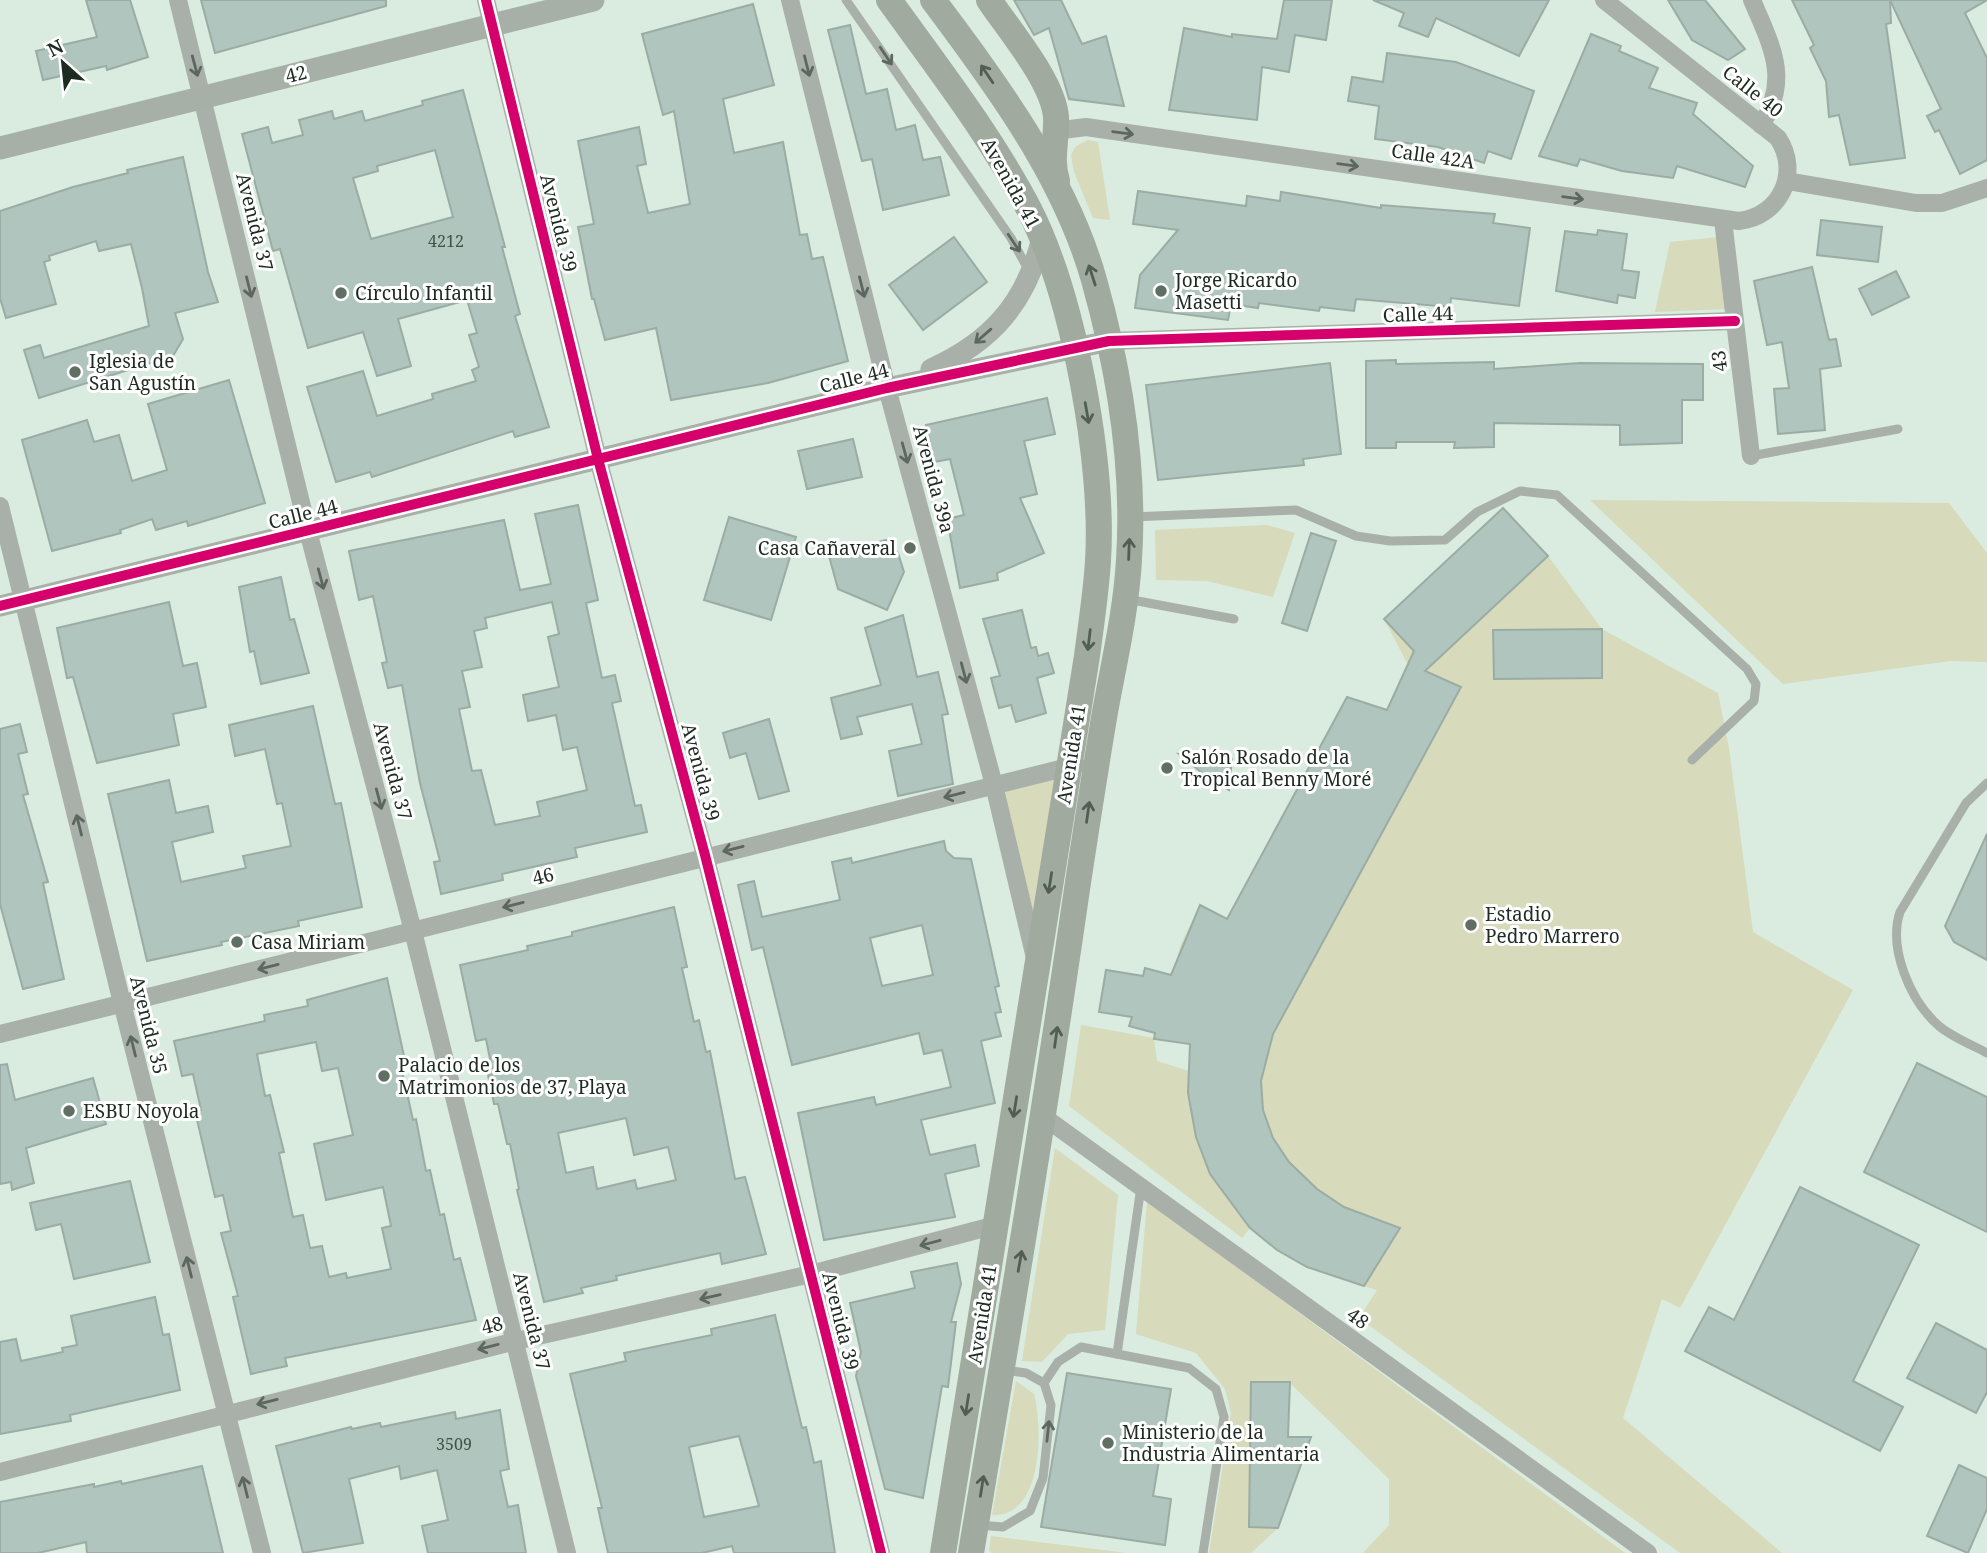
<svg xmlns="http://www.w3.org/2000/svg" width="1987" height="1553" font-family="'Noto Serif',serif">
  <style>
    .green { fill: #d7dabb; fill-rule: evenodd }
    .building { fill: #afc5bd; stroke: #9baca5; stroke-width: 2; fill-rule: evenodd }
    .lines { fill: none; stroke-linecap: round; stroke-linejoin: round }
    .service { stroke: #a9b0a9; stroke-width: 9 }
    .minor { stroke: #a9b0a9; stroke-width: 18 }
    .tertiary { stroke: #a9b0a9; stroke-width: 21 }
    .secondary { stroke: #a7b0a7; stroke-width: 23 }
    .primary { stroke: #a0aa9f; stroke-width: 26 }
    .cycleway-casing { stroke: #fff; stroke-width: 15 }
    .cycleway { stroke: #d6006c; stroke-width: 10 }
    .oneway { stroke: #5c675f }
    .oneway2 { stroke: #515e54 }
    .poi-dot { fill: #5f6f64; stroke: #fff; stroke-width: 2.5 }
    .labels { text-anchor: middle; stroke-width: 6; stroke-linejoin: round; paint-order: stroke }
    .number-label { font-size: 16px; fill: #425249 }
    .street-label { font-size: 19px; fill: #1d2b22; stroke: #fff }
    .poi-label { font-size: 19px; fill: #1d2b22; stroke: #fff; text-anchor: start }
  </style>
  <rect width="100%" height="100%" fill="#d9ecdf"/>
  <!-- green -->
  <g class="green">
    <polygon points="1088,140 1098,142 1110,220 1093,218 1074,172 1071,155 1076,146"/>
    <polygon points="1719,237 1727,309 1655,312 1670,242"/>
    <polygon points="1590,500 1949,503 1987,553 1987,662 1950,661 1783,684"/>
    <path d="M1503,508L1548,556L1602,629L1718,693L1729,748L1753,932L1853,990L1680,1308L1662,1299L1623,1418L1782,1553H1680L1359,1318L1377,1290C1325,1273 1294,1263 1250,1228L1242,1238L1069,1106L1081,1025L1154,1038L1181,944L1200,905L1227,918L1347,697L1387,710L1408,665L1384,619ZM1154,1039L1190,1044L1189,1071L1157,1061Z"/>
    <polygon points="1267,525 1295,533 1273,597 1207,581 1156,580 1155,530"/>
    <polygon points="1068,767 1037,968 994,785"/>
    <polygon points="1055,1148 1118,1195 1105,1330 1068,1334 1042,1362 1022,1361"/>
    <polygon points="1147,1201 1625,1553 1363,1553 1389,1525 1389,1479 1290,1383 1251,1382 1249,1527 1278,1528 1251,1553 1209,1553 1231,1413 1225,1389 1196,1353 1136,1334"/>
    <path d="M1016,1381L1034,1394C1043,1428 1043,1518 992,1515Z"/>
    <polygon points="991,1536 1127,1553 992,1553 989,1551"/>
  </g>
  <!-- building -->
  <g class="building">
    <polygon points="86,0 130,0 148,57 107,70 106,66 43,80 36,51 97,37"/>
    <polygon points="201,0 386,0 386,6 215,53"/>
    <polygon points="1014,0 1061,0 1082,44 1106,36 1124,106 1069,99 1049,28 1034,35"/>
    <polygon points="1284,0 1332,0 1326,40 1295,35 1289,72 1262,67 1257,120 1169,110 1184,28 1232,37 1232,34 1277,39"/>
    <polygon points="1373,0 1549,0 1519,56 1436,18 1428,37 1399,26 1404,13"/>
    <polygon points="1668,0 1705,0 1745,49 1728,60 1692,40"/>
    <polygon points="1792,0 1890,0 1891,23 1886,24 1905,158 1850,165 1839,115 1829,117 1826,81 1810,48 1814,45"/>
    <polygon points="1890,0 1987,0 1965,13 1987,58 1987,160 1960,174 1939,130 1935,132 1927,116 1941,109"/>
    <polygon points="753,4 774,85 723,99 734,153 783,142 800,235 807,234 812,259 823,257 848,361 768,383 671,400 656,328 605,340 594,299 592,299 578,227 594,224 578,141 639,127 646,164 637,166 648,213 690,204 674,111 663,115 642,34"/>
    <polygon points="850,25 866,94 887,89 896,130 915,125 923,160 940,157 949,195 883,210 872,159 862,161 828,30"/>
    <polygon points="1591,34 1621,46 1619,51 1658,68 1649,88 1697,103 1693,114 1753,166 1745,187 1677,166 1673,178 1622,171 1580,159 1577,166 1539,156"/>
    <polygon points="1387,53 1456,62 1534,91 1511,159 1488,151 1484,163 1438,147 1375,139 1379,106 1348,101 1352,77 1383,82"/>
    <path d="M463,90L505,247H502L520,314L515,316L549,427L515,437L513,431L372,477L370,472L336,482L307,387L363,371L377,416L433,399L432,394L476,381L472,370L479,367L469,335L477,333L467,300L398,319L411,366L377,376L363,332L308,348L280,249L273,251L242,134L268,127L272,143L303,135L299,120L332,111L334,119L362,111L365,121L423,105L422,101ZM435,150L453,217L371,239L353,178L378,171L377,166Z"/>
    <polygon points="183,157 208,272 218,302 175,313 183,339 173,356 39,398 24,350 40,345 44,358 149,326 142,288 131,244 99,251 96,241 49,256 50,260 44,262 56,304 6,318 0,298 0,211 73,187 128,173 127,170"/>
    <polygon points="1138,191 1246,206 1247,196 1280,201 1281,192 1381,208 1381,205 1495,214 1493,223 1530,228 1519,306 1451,298 1450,307 1356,299 1354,311 1320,307 1319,311 1259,303 1258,308 1231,304 1228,320 1135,308 1140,275 1178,230 1133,224"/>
    <polygon points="1821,220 1882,227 1878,262 1817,255"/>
    <polygon points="1598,230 1627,234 1622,270 1639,272 1635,298 1618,295 1617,303 1556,291 1565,231 1597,235"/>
    <polygon points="954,237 987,282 923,330 889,285"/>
    <polygon points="1812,267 1829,340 1836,339 1841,366 1820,369 1825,430 1778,434 1774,389 1789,388 1782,342 1767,345 1754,281"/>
    <polygon points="1896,271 1909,297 1872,315 1859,289"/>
    <polygon points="1396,360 1396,364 1494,362 1494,369 1580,363 1703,364 1703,400 1682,400 1682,443 1620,445 1620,425 1494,423 1494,447 1454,448 1455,442 1396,442 1396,448 1366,448 1366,361"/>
    <polygon points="1330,363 1341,454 1303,459 1304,465 1158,480 1146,385"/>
    <polygon points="229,380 265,503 188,526 187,521 156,530 152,519 120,530 121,533 52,551 22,440 87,420 94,442 119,435 132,481 167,470 148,404"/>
    <polygon points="1047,398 1055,434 1024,441 1037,494 1020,498 1044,553 997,573 998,580 960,588 947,519 964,515 950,459 934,462 926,425"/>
    <polygon points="853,439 862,477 807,489 798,451"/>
    <path d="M578,505L598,600L586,603L602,678L615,675L621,701L612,703L635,806L641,805L647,832L575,848L577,857L502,874L503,880L441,894L434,862L440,861L420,783L402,685L388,688L382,663L387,662L373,596L359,600L349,551L504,520L520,590L551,584L535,514ZM552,602L559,634L548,637L559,687L523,695L528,721L556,715L563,750L577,747L587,790L537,802L540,816L495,825L481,770L472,771L459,709L470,707L462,671L482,667L474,631L487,628L485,618Z"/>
    <polygon points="1503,508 1548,556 1425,671 1461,687 1273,1034 1261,1081 1263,1110 1273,1138 1289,1162 1317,1189 1344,1207 1400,1228 1364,1286 1307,1267 1277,1250 1250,1228 1210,1174 1196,1137 1188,1093 1190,1044 1154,1039 1155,1033 1129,1026 1132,1017 1099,1012 1106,970 1143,976 1145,968 1171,975 1200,905 1227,919 1347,697 1387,710 1414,651 1384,619"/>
    <polygon points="729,517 796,537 771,620 704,600"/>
    <polygon points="1311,533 1336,541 1307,631 1282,623"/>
    <polygon points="886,540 898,553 904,572 887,610 838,589 829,556"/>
    <polygon points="281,577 290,620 294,619 309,673 261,684 254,651 250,652 239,587"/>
    <polygon points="169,602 183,666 197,663 206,707 173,714 179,745 97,763 73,677 67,678 57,628"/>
    <polygon points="1022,610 1031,648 1036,647 1038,656 1048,653 1054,673 1037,678 1046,713 1016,722 1011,705 999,708 991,678 1000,676 983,619"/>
    <polygon points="903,615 917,677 938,672 948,714 942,715 953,784 898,796 889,751 922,744 912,704 857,717 862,734 841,739 831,698 881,685 865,628"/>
    <polygon points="1602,629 1602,678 1494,679 1493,630"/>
    <polygon points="313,706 335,804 341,803 362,907 298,921 299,926 221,942 222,945 147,961 108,794 169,780 176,813 208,806 213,832 172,842 181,882 246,868 243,856 291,846 282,803 277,804 265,749 235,756 229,725"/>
    <polygon points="769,719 789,791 759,799 746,753 730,758 723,733"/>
    <polygon points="20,724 27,752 18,754 28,794 23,795 48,882 43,883 64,979 23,989 0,904 0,729"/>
    <polygon points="1179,754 1232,759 1229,790 1202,773"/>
    <polygon points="1987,834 1987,960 1954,942 1945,926"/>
    <path d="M944,841L946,851L954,858L971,859L999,986L995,987L1001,1012L995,1013L1001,1036L981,1041L995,1103L921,1120L930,1155L975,1145L979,1166L945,1174L955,1217L824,1240L798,1113L874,1097L876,1105L951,1087L942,1050L924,1054L919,1033L792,1065L763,947L752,950L738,885L754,881L762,917L840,900L832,862L851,858L852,863ZM922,925L933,975L882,986L870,938Z"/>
    <path d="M674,907L687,967L682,968L694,1022L699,1020L706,1052L710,1051L735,1179L745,1177L766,1254L722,1264L720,1253L616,1276L617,1280L581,1288L583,1293L544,1302L517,1190L519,1189L510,1144H507L498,1104H494L488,1075L493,1074L486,1039L476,1041L460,965L528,950L527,946L572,936V932ZM626,1118L634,1155L668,1147L676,1180L637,1189L635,1180L597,1189L593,1167L566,1173L558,1133Z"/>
    <path d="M387,978L404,1056L399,1057L413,1120L416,1119L426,1171L430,1170L440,1215L444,1214L454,1260L460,1258L476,1320L285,1358L287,1366L251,1374L233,1297L238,1296L221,1233L231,1231L223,1195L215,1197L195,1111L201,1110L193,1074L182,1076L174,1041L265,1021L264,1015L308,1006L307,1000ZM316,1042L322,1071L338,1068L353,1135L314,1144L326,1200L383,1187L391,1226L382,1228L391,1269L347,1278L346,1273L329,1277L322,1246L310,1248L303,1215L293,1217L279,1153L284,1152L277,1124L270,1095L265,1096L257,1054Z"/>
    <polygon points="1917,1063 1987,1097 1987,1232 1864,1172"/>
    <polygon points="7,1064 15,1100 93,1078 106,1124 26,1148 34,1183 12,1190 11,1182 0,1184 0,1065"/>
    <polygon points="130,1181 150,1262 74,1279 61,1224 36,1230 30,1203"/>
    <polygon points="1800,1187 1919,1245 1853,1381 1903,1407 1880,1451 1685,1351 1709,1307 1734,1320"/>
    <polygon points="957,1263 961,1284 951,1322 956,1322 948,1387 942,1386 923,1498 885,1489 856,1376 861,1352 850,1303 915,1288 911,1272"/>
    <polygon points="155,1297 163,1335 169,1334 180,1390 70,1415 71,1421 0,1434 0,1342 16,1339 21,1361 63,1352 62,1348 77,1345 71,1316"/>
    <path d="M775,1315L802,1428L806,1427L814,1463L821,1461L835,1553H734L732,1546L702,1553H608L598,1508H602L570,1374L626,1361L624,1353L712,1335L711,1329ZM739,1436L759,1506L704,1517L689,1447Z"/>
    <polygon points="1936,1323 1987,1350 1987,1392 1976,1413 1907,1378"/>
    <polygon points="1067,1373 1171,1389 1153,1496 1171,1499 1165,1545 1041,1527"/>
    <polygon points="1251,1382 1290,1382 1288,1437 1311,1437 1278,1528 1249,1527"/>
    <polygon points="500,1410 509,1469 500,1471 508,1507 518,1505 526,1553 428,1553 422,1526 448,1520 437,1470 401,1479 399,1466 349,1479 363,1543 303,1553 276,1446 351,1427 352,1429 380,1423 381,1427 455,1412 456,1419"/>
    <polygon points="1959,1465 1987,1478 1987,1509 1968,1553 1927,1536"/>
    <polygon points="202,1466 223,1553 87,1553 86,1542 38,1553 0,1553 0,1502 94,1484 94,1487 121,1481 122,1484"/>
  </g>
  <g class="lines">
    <!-- service -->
    <g class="service">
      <polyline points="846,0 1011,238 1029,271"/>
      <polyline points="1751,456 1898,429"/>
      <polyline points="1132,517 1296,510 1356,536 1390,541 1445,540 1477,512 1520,491 1557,495 1747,669 1756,684 1754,701 1692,760"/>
      <polyline points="1127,599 1234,619"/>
      <path d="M1987,783L1966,803L1900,912C1888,948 1910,1001 1939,1026C1952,1037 1972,1045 1987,1053"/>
      <polyline points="1117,1354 1141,1187"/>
      <polyline points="1044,1383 1058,1362 1081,1347 1189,1368 1216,1389 1224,1417 1203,1553"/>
      <polyline points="978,1525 1003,1527 1030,1511 1043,1478 1051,1405 1044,1383 1026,1373 1004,1370"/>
    </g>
    <!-- minor -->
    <g class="minor">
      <polyline points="178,0 308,531 413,931 567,1553"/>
      <polyline points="486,0 598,459 705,855 881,1553"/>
      <polyline points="790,0 887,388 994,785 1034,954"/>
      <path d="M1752,0C1771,45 1791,79 1761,125"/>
      <path d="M1055,131L1086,127L1739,221C1780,216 1801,173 1778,138L1604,0"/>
      <polyline points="1787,181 1916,203 1942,203 1987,188"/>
      <polyline points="1723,220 1751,456"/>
      <polyline points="1109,341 1735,321"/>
      <polyline points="0,506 122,1003 262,1553"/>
      <polyline points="0,1034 1076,765"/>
      <polyline points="1044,1117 1648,1553"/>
      <polyline points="0,1472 516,1341 811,1274 996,1225"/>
    </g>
    <!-- tertiary -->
    <g class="tertiary">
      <path d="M931,369C992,342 1026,302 1042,238"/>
      <polyline points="0,606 887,388 1109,341"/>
    </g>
    <!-- secondary -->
    <polyline class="secondary" points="0,148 593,0"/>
    <!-- primary -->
    <g class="primary">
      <path d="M889,0C938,68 991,136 1030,211C1074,299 1104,463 1098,561C1096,593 1091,625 1087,656L943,1553"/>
      <path d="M933,0C996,84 1065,177 1094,280C1119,369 1135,468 1129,560C1126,612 1114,662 1105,712C1095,771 1086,830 1077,889C1045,1111 1008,1332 971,1553"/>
      <path d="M989,0C1009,30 1053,81 1056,117C1057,140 1050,159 1057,181"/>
    </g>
    <!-- cycleway casing -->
    <g class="cycleway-casing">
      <g id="cycleway">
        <polyline points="486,0 598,459 705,855 881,1553"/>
        <polyline points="0,606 887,388 1109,341 1735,321"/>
      </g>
    </g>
    <!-- cycleway -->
    <use href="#cycleway" class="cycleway"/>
  </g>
  <!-- one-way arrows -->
  <defs><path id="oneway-shaft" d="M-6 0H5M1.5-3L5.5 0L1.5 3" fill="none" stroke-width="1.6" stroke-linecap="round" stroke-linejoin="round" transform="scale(1.75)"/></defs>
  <g class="oneway">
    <use href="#oneway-shaft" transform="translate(886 56) rotate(56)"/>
    <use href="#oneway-shaft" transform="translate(195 66) rotate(75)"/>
    <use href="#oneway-shaft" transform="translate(807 66) rotate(76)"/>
    <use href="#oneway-shaft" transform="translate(1123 133) rotate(8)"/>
    <use href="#oneway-shaft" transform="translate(1348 165) rotate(8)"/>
    <use href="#oneway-shaft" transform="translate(1573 198) rotate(8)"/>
    <use href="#oneway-shaft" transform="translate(1014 243) rotate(56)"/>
    <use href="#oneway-shaft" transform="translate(249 287) rotate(76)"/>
    <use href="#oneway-shaft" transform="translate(862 287) rotate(76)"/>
    <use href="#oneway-shaft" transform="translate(983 336) rotate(139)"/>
    <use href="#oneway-shaft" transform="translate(905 453) rotate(75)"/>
    <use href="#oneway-shaft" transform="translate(321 579) rotate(75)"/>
    <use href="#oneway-shaft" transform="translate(964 673) rotate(75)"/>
    <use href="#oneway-shaft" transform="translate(954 795) rotate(166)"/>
    <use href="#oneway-shaft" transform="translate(379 799) rotate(75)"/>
    <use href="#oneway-shaft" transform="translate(79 825) rotate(-104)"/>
    <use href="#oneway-shaft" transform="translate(733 849) rotate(166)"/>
    <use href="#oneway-shaft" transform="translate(513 905) rotate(166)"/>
    <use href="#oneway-shaft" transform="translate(268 967) rotate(166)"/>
    <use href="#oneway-shaft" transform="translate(133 1046) rotate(-104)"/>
    <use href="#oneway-shaft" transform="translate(930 1243) rotate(165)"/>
    <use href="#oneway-shaft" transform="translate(189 1267) rotate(-104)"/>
    <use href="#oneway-shaft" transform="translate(710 1297) rotate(167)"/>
    <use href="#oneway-shaft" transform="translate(488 1347) rotate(166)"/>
    <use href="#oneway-shaft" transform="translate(267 1402) rotate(166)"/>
    <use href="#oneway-shaft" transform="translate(1048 1431) rotate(-84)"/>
    <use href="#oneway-shaft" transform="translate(245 1487) rotate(-104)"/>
  </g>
  <g class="oneway2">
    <use href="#oneway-shaft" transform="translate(987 74) rotate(-124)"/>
    <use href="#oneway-shaft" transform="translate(1092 275) rotate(-108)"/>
    <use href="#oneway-shaft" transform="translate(1087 413) rotate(80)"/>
    <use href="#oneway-shaft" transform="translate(1129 549) rotate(-88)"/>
    <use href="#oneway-shaft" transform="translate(1089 640) rotate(97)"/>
    <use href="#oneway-shaft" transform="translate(1088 812) rotate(-82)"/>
    <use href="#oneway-shaft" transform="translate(1050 883) rotate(99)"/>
    <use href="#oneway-shaft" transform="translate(1056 1037) rotate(-82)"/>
    <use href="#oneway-shaft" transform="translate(1015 1107) rotate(99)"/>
    <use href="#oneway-shaft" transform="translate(1020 1261) rotate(-80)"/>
    <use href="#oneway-shaft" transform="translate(967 1405) rotate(99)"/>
    <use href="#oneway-shaft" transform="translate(982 1486) rotate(-81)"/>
  </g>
  <!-- markers -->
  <g class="poi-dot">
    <circle cx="1161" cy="291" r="7"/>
    <circle cx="341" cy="293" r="7"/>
    <circle cx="75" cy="372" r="7"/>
    <circle cx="910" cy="548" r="7"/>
    <circle cx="1167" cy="768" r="7"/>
    <circle cx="1471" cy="925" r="7"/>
    <circle cx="237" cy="942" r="7"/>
    <circle cx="384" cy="1076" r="7"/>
    <circle cx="69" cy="1111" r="7"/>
    <circle cx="1108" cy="1443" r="7"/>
  </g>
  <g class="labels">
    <!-- number labels -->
    <g class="number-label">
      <text x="446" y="247">4212</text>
      <text x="454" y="1450">3509</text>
    </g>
    <!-- street labels -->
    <g class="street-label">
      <text transform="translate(296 74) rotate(-14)" y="7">42</text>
      <text transform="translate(1753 91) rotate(38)" y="7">Calle 40</text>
      <text transform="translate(1433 156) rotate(8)" y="7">Calle 42A</text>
      <text transform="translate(1011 183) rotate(61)" y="7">Avenida 41</text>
      <text transform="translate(255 222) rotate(76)" y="7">Avenida 37</text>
      <text transform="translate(559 223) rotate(76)" y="7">Avenida 39</text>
      <text transform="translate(1418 314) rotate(-2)" y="7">Calle 44</text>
      <text transform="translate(1719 361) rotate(-97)" y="7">43</text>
      <text transform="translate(854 378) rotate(-14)" y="7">Calle 44</text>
      <text transform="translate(934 479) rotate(75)" y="7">Avenida 39a</text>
      <text transform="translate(303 514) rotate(-14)" y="7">Calle 44</text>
      <text transform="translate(1071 754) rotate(-81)" y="7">Avenida 41</text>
      <text transform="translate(393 771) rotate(75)" y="7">Avenida 37</text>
      <text transform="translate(701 772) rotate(75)" y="7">Avenida 39</text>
      <text transform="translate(543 876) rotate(-14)" y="7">46</text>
      <text transform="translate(149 1025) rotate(76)" y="7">Avenida 35</text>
      <text transform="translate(982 1314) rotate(-81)" y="7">Avenida 41</text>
      <text transform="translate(1358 1318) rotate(36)" y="7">48</text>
      <text transform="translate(532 1321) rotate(76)" y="7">Avenida 37</text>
      <text transform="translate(841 1321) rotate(76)" y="7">Avenida 39</text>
      <text transform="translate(492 1325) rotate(-14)" y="7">48</text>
    </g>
    <!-- poi labels -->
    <g class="poi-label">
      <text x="1175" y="287">Jorge Ricardo<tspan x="1175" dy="22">Masetti</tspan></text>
      <text x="355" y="300">Círculo Infantil</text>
      <text x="89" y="368">Iglesia de<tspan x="89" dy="22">San Agustín</tspan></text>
      <text x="896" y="555" text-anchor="end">Casa Cañaveral</text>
      <text x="1181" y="764">Salón Rosado de la<tspan x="1181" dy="22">Tropical Benny Moré</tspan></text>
      <text x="1485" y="921">Estadio<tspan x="1485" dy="22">Pedro Marrero</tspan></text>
      <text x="251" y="949">Casa Miriam</text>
      <text x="398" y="1072">Palacio de los<tspan x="398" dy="22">Matrimonios de 37, Playa</tspan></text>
      <text x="83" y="1118">ESBU Noyola</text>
      <text x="1122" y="1439">Ministerio de la<tspan x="1122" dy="22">Industria Alimentaria</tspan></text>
    </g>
  </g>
  <!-- north arrow -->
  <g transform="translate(63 63) rotate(333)" stroke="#ffffff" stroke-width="5" paint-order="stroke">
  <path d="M0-5L12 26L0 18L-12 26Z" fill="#1d2b22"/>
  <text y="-10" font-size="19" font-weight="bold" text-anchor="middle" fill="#1d2b22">N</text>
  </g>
</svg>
